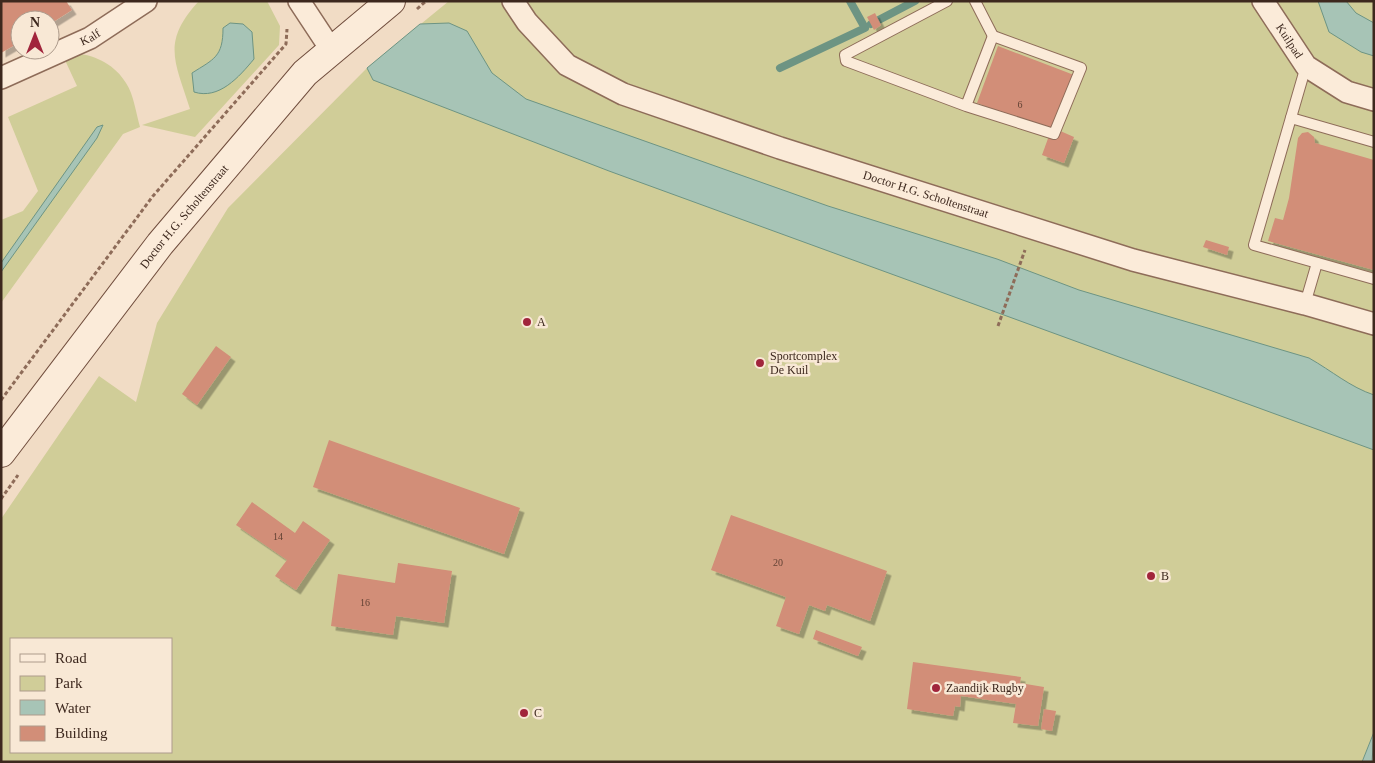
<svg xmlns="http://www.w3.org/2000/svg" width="1375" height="763" font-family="'Times New Roman',serif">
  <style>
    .green { fill: #d0cd98; fill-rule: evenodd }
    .water { fill: #a7c4b6; stroke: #6d9483 }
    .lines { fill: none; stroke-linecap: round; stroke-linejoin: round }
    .stream { stroke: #6d9483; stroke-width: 8 }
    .building { fill: #d28e78; filter: url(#shadow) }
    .service-casing { stroke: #8e6c59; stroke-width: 12 }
    .minor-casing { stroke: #8e6c59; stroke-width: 24 }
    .secondary-casing { stroke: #704d3d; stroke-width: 30 }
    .path { stroke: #8e6c59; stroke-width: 3; stroke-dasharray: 4 2.5; stroke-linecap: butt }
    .service { stroke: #fbebd9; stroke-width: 10 }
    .minor { stroke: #fbebd9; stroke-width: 21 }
    .secondary { stroke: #fbebd9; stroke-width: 28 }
    .poi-dot { fill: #a1253c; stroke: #f8e8d5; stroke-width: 2 }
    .labels { text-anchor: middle; stroke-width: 5; stroke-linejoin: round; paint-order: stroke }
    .number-label { font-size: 10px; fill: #624234 }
    .street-label { font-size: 12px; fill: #3d281e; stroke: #f8e8d5 }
    .poi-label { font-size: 12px; fill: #3d281e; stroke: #f8e8d5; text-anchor: start }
  </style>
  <defs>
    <filter id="shadow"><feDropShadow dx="4.5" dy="4.5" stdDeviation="0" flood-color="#0004"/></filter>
  </defs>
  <rect width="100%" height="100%" fill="#f1dcc5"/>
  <!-- green -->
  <g class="green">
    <path d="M199,1H267L280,26L279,45L195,137L142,125L190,109C175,61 161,42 199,1ZM223,28L246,69L192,73C214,59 223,57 223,28Z"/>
    <path d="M449,1H1374V732L1362,762H1V519L99,376L136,402L157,323L228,208L367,68ZM11,639H171V752H11Z"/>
    <path d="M78,54C96,55 116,66 126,83C134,95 136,114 140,127L123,134L1,303V220L23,211L38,191L8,117L77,86L64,58Z"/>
  </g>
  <!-- water -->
  <g class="water">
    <polygon points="1318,1 1346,1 1356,13 1374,23 1374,56 1361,52 1329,32"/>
    <path d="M230,23L243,24L252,32L254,59C239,77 219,100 194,92L192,73C214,59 223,57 223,28Z"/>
    <path d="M449,23L467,31L492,73L526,99L828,206L997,259L1079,290L1309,358C1332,371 1350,387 1374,395V450L609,171L373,80L367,68L420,24Z"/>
    <polygon points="103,125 97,138 1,272 1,263 97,127"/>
    <polygon points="1374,732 1372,762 1362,762"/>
  </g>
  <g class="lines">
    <!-- stream -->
    <g class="stream">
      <polyline points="871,24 915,1"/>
      <polyline points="780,68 865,28 850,1"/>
    </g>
  </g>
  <!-- building -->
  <g class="building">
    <polygon points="1,1 66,1 72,10 50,24 50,20 20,20 20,42 1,53"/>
    <polygon points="875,13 881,25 874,30 867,17"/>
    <polygon points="998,46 1074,75 1053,131 977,103"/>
    <polygon points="1058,130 1074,137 1064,163 1042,155 1050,133"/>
    <polygon points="1308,132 1314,137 1315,143 1374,160 1374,270 1268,241 1275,218 1283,220 1289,198 1298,138 1302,133"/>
    <polygon points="1206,240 1229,247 1227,255 1203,247"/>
    <polygon points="216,346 231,357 197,405 182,394"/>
    <polygon points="329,440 520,508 504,554 313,487"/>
    <polygon points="252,502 295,533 303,521 330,540 296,590 275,576 287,560 236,525"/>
    <polygon points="731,515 887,571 870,621 827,605 825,611 809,605 799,634 776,626 786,597 711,570"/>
    <polygon points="398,563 452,571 444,623 396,616 393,635 331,626 338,574 395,583"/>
    <polygon points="816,630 862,647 858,656 813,639"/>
    <polygon points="913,662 1021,677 1020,683 1044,687 1038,726 1013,723 1016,704 961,696 960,707 955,706 953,716 907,709"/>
    <polygon points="1044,709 1056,711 1052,731 1041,729"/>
  </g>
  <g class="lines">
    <!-- service casing -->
    <g class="service-casing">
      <g id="service">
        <polyline points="947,1 845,55 846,61 966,106 1054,134 1081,68 993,36 966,106"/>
        <polyline points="975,1 993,36"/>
        <polyline points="1306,66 1254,245 1374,279"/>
        <polyline points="1291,118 1374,142"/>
        <polyline points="1305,304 1317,263"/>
      </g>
    </g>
    <!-- minor casing -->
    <g class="minor-casing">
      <g id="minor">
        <polyline points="299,1 332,51"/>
        <path id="s1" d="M513,1L527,22L567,65L623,94L780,148L1133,260L1305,304L1374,324"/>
        <path id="s2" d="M1263,1L1306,66L1347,92L1374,100"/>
        <path id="s3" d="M1,78L90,38L146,1"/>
      </g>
    </g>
    <!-- secondary casing -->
    <g class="secondary-casing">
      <g id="secondary">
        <path id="s4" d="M1,453L160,244L305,73L391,1"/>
      </g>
    </g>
    <!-- path -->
    <g class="path">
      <polyline points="417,9 426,1"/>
      <polyline points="998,326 1025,250"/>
      <polyline points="1,400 153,196 286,44 287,29"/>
      <polyline points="1,499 18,475"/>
    </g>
    <!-- service -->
    <use href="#service" class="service"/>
    <!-- minor -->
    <use href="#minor" class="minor"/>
    <!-- secondary -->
    <use href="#secondary" class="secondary"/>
  </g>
  <!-- markers -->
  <g class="poi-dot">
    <circle cx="527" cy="322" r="5"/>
    <circle cx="760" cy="363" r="5"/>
    <circle cx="1151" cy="576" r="5"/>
    <circle cx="936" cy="688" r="5"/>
    <circle cx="524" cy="713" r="5"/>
  </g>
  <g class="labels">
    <!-- number labels -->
    <g class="number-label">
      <text x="1020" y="108">6</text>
      <text x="278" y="540">14</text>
      <text x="778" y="566">20</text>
      <text x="365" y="606">16</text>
    </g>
    <!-- street labels -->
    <g class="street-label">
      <text dy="4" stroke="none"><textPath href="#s3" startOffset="98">Kalf</textPath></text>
      <text dy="4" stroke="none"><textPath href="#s2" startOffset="48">Kuilpad</textPath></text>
      <text dy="4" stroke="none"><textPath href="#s1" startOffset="466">Doctor H.G. Scholtenstraat</textPath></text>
      <text dy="4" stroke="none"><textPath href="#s4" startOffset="299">Doctor H.G. Scholtenstraat</textPath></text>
    </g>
    <!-- poi labels -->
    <g class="poi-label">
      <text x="537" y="326">A</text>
      <text x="770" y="360">Sportcomplex<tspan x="770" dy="14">De Kuil</tspan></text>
      <text x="1161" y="580">B</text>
      <text x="946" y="692">Zaandijk Rugby</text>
      <text x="534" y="717">C</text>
    </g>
  </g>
  <!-- border -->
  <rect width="1375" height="763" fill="none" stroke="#3d281e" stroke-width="5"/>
  <!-- legend -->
  <rect x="10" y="638" width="162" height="115" fill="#f8e8d5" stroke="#ad9b8c"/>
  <rect x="20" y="654" width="25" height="8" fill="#fbebd9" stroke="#ad9b8c"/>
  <text x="55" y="663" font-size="15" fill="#3d281e">Road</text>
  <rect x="20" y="676" width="25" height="15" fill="#d0cd98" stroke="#ad9b8c"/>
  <text x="55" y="688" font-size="15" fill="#3d281e">Park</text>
  <rect x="20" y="700" width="25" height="15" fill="#a7c4b6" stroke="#ad9b8c"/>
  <text x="55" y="713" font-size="15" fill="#3d281e">Water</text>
  <rect x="20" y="726" width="25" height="15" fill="#d28e78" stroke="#ad9b8c"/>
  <text x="55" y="738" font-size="15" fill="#3d281e">Building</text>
  <!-- north arrow -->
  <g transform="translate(35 35)"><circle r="24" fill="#f8e8d5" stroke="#ad9b8c"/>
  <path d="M0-4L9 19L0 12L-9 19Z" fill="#a1253c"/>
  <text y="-8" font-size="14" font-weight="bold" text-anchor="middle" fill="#3d281e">N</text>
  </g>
</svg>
